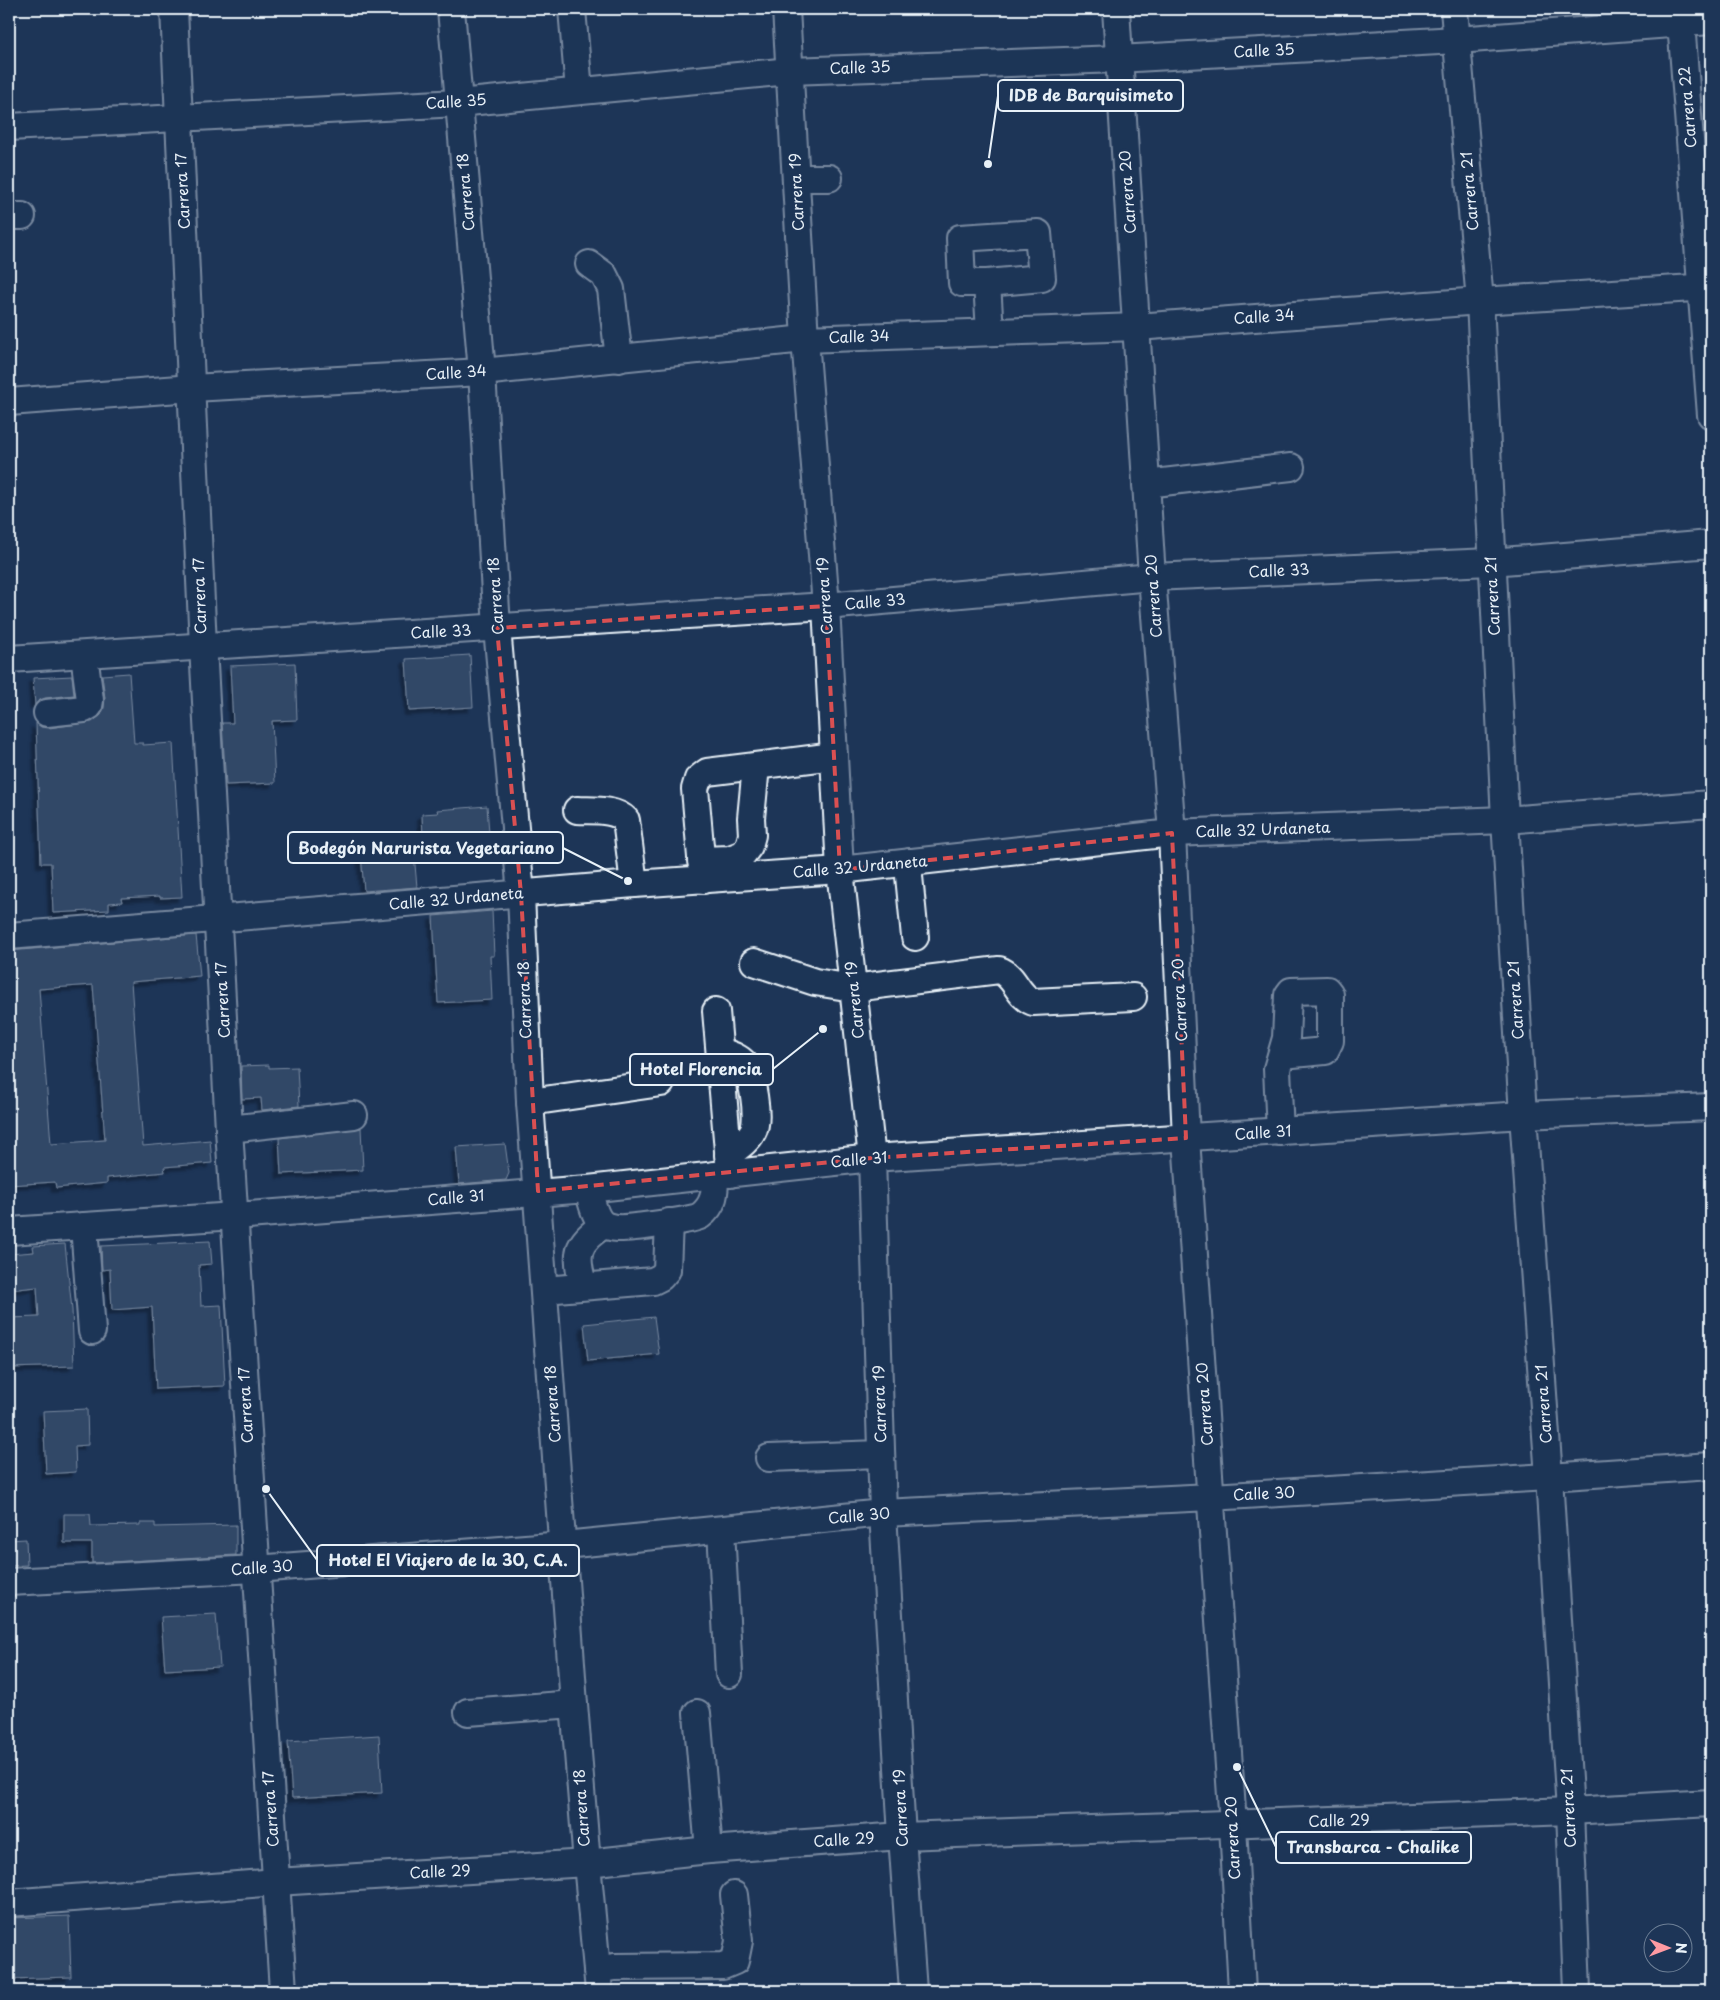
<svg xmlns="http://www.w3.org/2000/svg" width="1720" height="2000" font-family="'Playpen Sans',sans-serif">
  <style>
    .building { fill: #495e7a; stroke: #e8f1f8; fill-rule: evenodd; filter: url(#shadow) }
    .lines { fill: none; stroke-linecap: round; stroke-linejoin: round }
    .minor-casing { stroke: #e8f1f8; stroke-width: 30 }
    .minor { stroke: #1d3557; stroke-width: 26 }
    .marked { fill: none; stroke: #da5052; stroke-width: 4; stroke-dasharray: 10 6; stroke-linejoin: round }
    .labels { text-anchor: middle; stroke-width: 5; stroke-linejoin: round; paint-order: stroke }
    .street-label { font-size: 15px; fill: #e8f1f8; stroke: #1d3557 }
    .leader { fill: none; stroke: #e8f1f8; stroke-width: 2 }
    .callout-dot { fill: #e8f1f8; stroke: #1d3557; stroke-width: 2 }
    .callout { fill: #1d3557; stroke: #e8f1f8; stroke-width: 2 }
    .callout-label { font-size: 16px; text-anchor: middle; font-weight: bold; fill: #e8f1f8 }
  </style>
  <defs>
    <filter id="shadow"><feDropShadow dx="-4.5" dy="4.5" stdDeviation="1" flood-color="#0009"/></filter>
  </defs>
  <rect width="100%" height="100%" fill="#1d3557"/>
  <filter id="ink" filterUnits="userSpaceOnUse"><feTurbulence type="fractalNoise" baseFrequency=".02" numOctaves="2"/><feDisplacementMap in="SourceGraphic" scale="10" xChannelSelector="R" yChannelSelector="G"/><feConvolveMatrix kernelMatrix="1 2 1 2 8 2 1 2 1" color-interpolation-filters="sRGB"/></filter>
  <g filter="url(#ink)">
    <!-- building -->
    <g class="building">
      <polygon points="470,655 473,707 409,711 406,659"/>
      <polygon points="295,663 297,720 272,721 275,783 226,785 222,723 233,723 230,666"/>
      <polygon points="129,673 134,743 143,743 143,745 173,743 182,897 160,898 160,896 121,898 122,902 109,903 109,910 53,913 51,863 41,863 36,723 41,727 49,728 92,722 101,715 104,708 105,698 102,675"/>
      <polygon points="72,676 74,695 45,698 39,701 35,705 33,678"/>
      <polygon points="487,806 489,833 423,837 422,814 438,813 437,810"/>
      <polygon points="413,843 417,887 364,891 361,853 392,850 391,845"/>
      <polygon points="492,911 494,956 490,956 492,1000 438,1003 433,916"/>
      <path d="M196,935L200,976L131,982L143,1146L210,1140L212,1163L164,1167L165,1172L107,1178V1183L56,1188L55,1182L9,1185V1154H12L9,1112V951ZM93,985L105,1140L51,1144L39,989Z"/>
      <polygon points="269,1065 269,1068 297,1067 299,1106 262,1110 261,1098 242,1099 241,1066"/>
      <polygon points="361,1128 363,1170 281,1174 279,1138"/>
      <polygon points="505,1144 509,1173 506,1180 459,1184 456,1147"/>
      <polygon points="210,1241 212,1264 199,1265 201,1306 221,1305 225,1386 156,1389 152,1307 112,1310 110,1269 102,1270 101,1246"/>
      <polygon points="65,1244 72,1310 74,1366 9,1368 9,1318 39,1317 37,1287 9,1290 9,1254 34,1252 33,1246"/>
      <polygon points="654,1317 659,1354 588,1361 584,1324"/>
      <polygon points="87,1409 88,1445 75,1446 76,1472 46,1474 43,1411"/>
      <polygon points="64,1514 90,1514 91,1526 140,1525 140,1523 155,1523 155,1527 236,1525 236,1555 92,1563 92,1543 64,1543"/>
      <polygon points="26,1539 27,1565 9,1566 9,1540"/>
      <polygon points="216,1614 220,1667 165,1670 161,1617"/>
      <polygon points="379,1735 382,1793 292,1798 288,1741"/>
      <polygon points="69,1916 71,1977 9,1979 9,1918"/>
    </g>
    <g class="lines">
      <!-- minor casing -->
      <g class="minor-casing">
        <g id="minor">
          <polyline points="174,9 203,646 229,1129 283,1991"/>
          <polyline points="451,9 482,372 497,628 521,894 530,1102 574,1704 587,1863 599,1991"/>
          <polyline points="572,9 579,91"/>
          <polyline points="786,9 805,339 826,606 840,870 872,1158 883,1513 902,1836 913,1991"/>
          <polyline points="1116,9 1152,577 1172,833 1186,1138 1233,1825 1242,1991"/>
          <polyline points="1454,9 1480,301 1505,820 1523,1115 1549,1477 1570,1811 1577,1991"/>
          <polyline points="1680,9 1711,415"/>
          <polyline points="9,127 458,103 790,71 1118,59 1457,40 1711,21"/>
          <polyline points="796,178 829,178"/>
          <polyline points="9,216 22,216"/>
          <polygon points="1038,233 1042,278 987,283 962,283 960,238"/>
          <polyline points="589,264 604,275 611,289 619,359"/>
          <polyline points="987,283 990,332"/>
          <polyline points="9,402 192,388 482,372 805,339 1137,327 1480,301 1711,287"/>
          <polyline points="1146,484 1291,467"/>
          <polyline points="9,659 826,606 1152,577 1491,562 1711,544"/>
          <polyline points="47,713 84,709 89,706 90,700 84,655"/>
          <path d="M577,810C593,811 614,808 626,820L634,884"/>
          <polyline points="701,860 730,859 743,854 749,846 752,835 751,818 756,766"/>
          <polyline points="910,862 909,876 915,937"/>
          <polyline points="703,880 695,789 698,779 707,772 834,756"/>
          <polyline points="9,936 634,884 840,870 1172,833 1505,820 1711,804"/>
          <path d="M754,962L815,982L853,988L999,970C1016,976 1016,995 1033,1002L1133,997"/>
          <polyline points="716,1011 730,1174"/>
          <path d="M720,1051C728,1054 738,1056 744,1063C752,1074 760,1119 753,1131C748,1141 737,1148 728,1155"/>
          <polyline points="530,1102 661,1083"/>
          <polyline points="229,1129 354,1115"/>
          <polyline points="1280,1132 1277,1069 1286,1038 1288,995 1291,991 1327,990 1330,994 1330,1041 1325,1051 1282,1055"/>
          <path d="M588,1189C591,1199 594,1217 603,1224C606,1226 613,1228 617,1228C627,1229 695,1220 700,1216C715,1205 715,1192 715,1175"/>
          <polyline points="84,1226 92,1331"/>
          <polyline points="9,1231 235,1216 588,1189 872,1158 1523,1115 1711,1107"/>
          <path d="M584,1286C574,1256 576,1242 604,1225"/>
          <polyline points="544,1290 653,1281 661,1277 667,1270 669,1222"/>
          <polyline points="769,1458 881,1454"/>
          <polyline points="721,1530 729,1674"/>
          <polyline points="9,1582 256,1569 564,1545 883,1513 1211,1497 1549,1477 1711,1466"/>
          <polyline points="468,1712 574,1704"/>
          <polyline points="697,1713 709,1850"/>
          <polyline points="9,1903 276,1882 587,1863 709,1850 902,1836 1570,1811 1711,1803"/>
          <polyline points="597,1970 614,1967 723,1966 735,1961 739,1941 734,1895"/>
        </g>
      </g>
      <!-- minor -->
      <use href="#minor" class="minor"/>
    </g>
  </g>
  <!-- marked area -->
  <path d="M0 0H1720V2000H0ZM826,606L840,870L1172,833L1186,1138L872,1158L538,1191L521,894L497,628Z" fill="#1d3557" fill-opacity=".55" fill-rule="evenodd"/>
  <path class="marked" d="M826,606L840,870L1172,833L1186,1138L872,1158L538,1191L521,894L497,628Z"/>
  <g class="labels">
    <!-- street labels -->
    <g class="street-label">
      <text transform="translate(1264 51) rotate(-3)" y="5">Calle 35</text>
      <text transform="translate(860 68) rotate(-2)" y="5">Calle 35</text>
      <text transform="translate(456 102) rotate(-4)" y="5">Calle 35</text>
      <text transform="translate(1688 107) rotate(-95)" y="5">Carrera 22</text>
      <text transform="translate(183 191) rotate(-93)" y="5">Carrera 17</text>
      <text transform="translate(1470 191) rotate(-95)" y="5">Carrera 21</text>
      <text transform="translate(466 192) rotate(-95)" y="5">Carrera 18</text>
      <text transform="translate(797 192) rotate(-93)" y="5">Carrera 19</text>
      <text transform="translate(1128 192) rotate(-94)" y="5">Carrera 20</text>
      <text transform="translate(1264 317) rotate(-4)" y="5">Calle 34</text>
      <text transform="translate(859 337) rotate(-2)" y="5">Calle 34</text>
      <text transform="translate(456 373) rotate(-4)" y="5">Calle 34</text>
      <text transform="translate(1279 571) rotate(-3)" y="5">Calle 33</text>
      <text transform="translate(200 596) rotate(-92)" y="5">Carrera 17</text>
      <text transform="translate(496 596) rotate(-94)" y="5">Carrera 18</text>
      <text transform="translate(825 596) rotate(-94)" y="5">Carrera 19</text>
      <text transform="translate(1154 596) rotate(-94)" y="5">Carrera 20</text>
      <text transform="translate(1493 596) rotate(-93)" y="5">Carrera 21</text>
      <text transform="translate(875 602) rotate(-5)" y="5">Calle 33</text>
      <text transform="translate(441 632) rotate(-3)" y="5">Calle 33</text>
      <text transform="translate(1263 830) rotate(-2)" y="5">Calle 32 Urdaneta</text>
      <text transform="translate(860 867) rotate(-5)" y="5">Calle 32 Urdaneta</text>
      <text transform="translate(456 899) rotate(-5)" y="5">Calle 32 Urdaneta</text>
      <text transform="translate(223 1000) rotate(-93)" y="5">Carrera 17</text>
      <text transform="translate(525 1000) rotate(-92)" y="5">Carrera 18</text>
      <text transform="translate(855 1000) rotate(-96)" y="5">Carrera 19</text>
      <text transform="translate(1180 1000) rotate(-93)" y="5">Carrera 20</text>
      <text transform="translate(1516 1000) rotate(-94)" y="5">Carrera 21</text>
      <text transform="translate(1263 1133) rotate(-4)" y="5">Calle 31</text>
      <text transform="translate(859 1160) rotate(-5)" y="5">Calle 31</text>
      <text transform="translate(456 1198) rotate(-5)" y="5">Calle 31</text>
      <text transform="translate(553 1404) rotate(-94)" y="5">Carrera 18</text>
      <text transform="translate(880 1404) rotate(-92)" y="5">Carrera 19</text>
      <text transform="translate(1205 1404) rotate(-94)" y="5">Carrera 20</text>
      <text transform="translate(1544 1404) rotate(-94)" y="5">Carrera 21</text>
      <text transform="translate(246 1405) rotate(-93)" y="5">Carrera 17</text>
      <text transform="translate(1264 1494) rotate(-3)" y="5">Calle 30</text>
      <text transform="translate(859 1516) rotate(-5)" y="5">Calle 30</text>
      <text transform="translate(262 1568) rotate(-4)" y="5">Calle 30</text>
      <text transform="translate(582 1808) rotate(-94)" y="5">Carrera 18</text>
      <text transform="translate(901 1808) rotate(-93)" y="5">Carrera 19</text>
      <text transform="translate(1569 1808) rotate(-93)" y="5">Carrera 21</text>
      <text transform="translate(271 1809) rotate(-94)" y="5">Carrera 17</text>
      <text transform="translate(1339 1821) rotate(-2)" y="5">Calle 29</text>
      <text transform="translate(1233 1838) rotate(-93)" y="5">Carrera 20</text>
      <text transform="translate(844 1840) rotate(-4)" y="5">Calle 29</text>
      <text transform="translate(440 1872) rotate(-3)" y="5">Calle 29</text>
    </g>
  </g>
  <!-- callouts -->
  <path class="leader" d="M988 164L998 96M628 881L563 848M823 1029L773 1069M266 1489L317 1560M1237 1767L1276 1847"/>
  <g class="callout-dot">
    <circle cx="988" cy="164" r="5"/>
    <circle cx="628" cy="881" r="5"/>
    <circle cx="823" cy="1029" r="5"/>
    <circle cx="266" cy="1489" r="5"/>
    <circle cx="1237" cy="1767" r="5"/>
  </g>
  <g class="callout">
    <rect x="998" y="80" width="185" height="31" rx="5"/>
    <rect x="288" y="832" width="275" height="31" rx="5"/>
    <rect x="630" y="1054" width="143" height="31" rx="5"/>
    <rect x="317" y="1545" width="262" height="31" rx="5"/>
    <rect x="1276" y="1832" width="195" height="31" rx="5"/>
  </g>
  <g class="callout-label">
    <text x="1091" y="101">IDB de Barquisimeto</text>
    <text x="426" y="854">Bodegón Narurista Vegetariano</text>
    <text x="701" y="1075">Hotel Florencia</text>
    <text x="448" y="1566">Hotel El Viajero de la 30, C.A.</text>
    <text x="1373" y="1853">Transbarca - Chalike</text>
  </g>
  <!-- margin -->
  <rect width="1720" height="2000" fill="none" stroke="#1d3557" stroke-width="30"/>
  <rect x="15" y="15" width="1690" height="1970" fill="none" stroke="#e8f1f8" stroke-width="2" filter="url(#ink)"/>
  <!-- north arrow -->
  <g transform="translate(1668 1948) rotate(91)"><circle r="24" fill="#1d3557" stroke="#6e8097"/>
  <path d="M0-4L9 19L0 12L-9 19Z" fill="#ff9aa2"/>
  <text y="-8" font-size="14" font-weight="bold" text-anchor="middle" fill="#e8f1f8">N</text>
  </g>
</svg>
